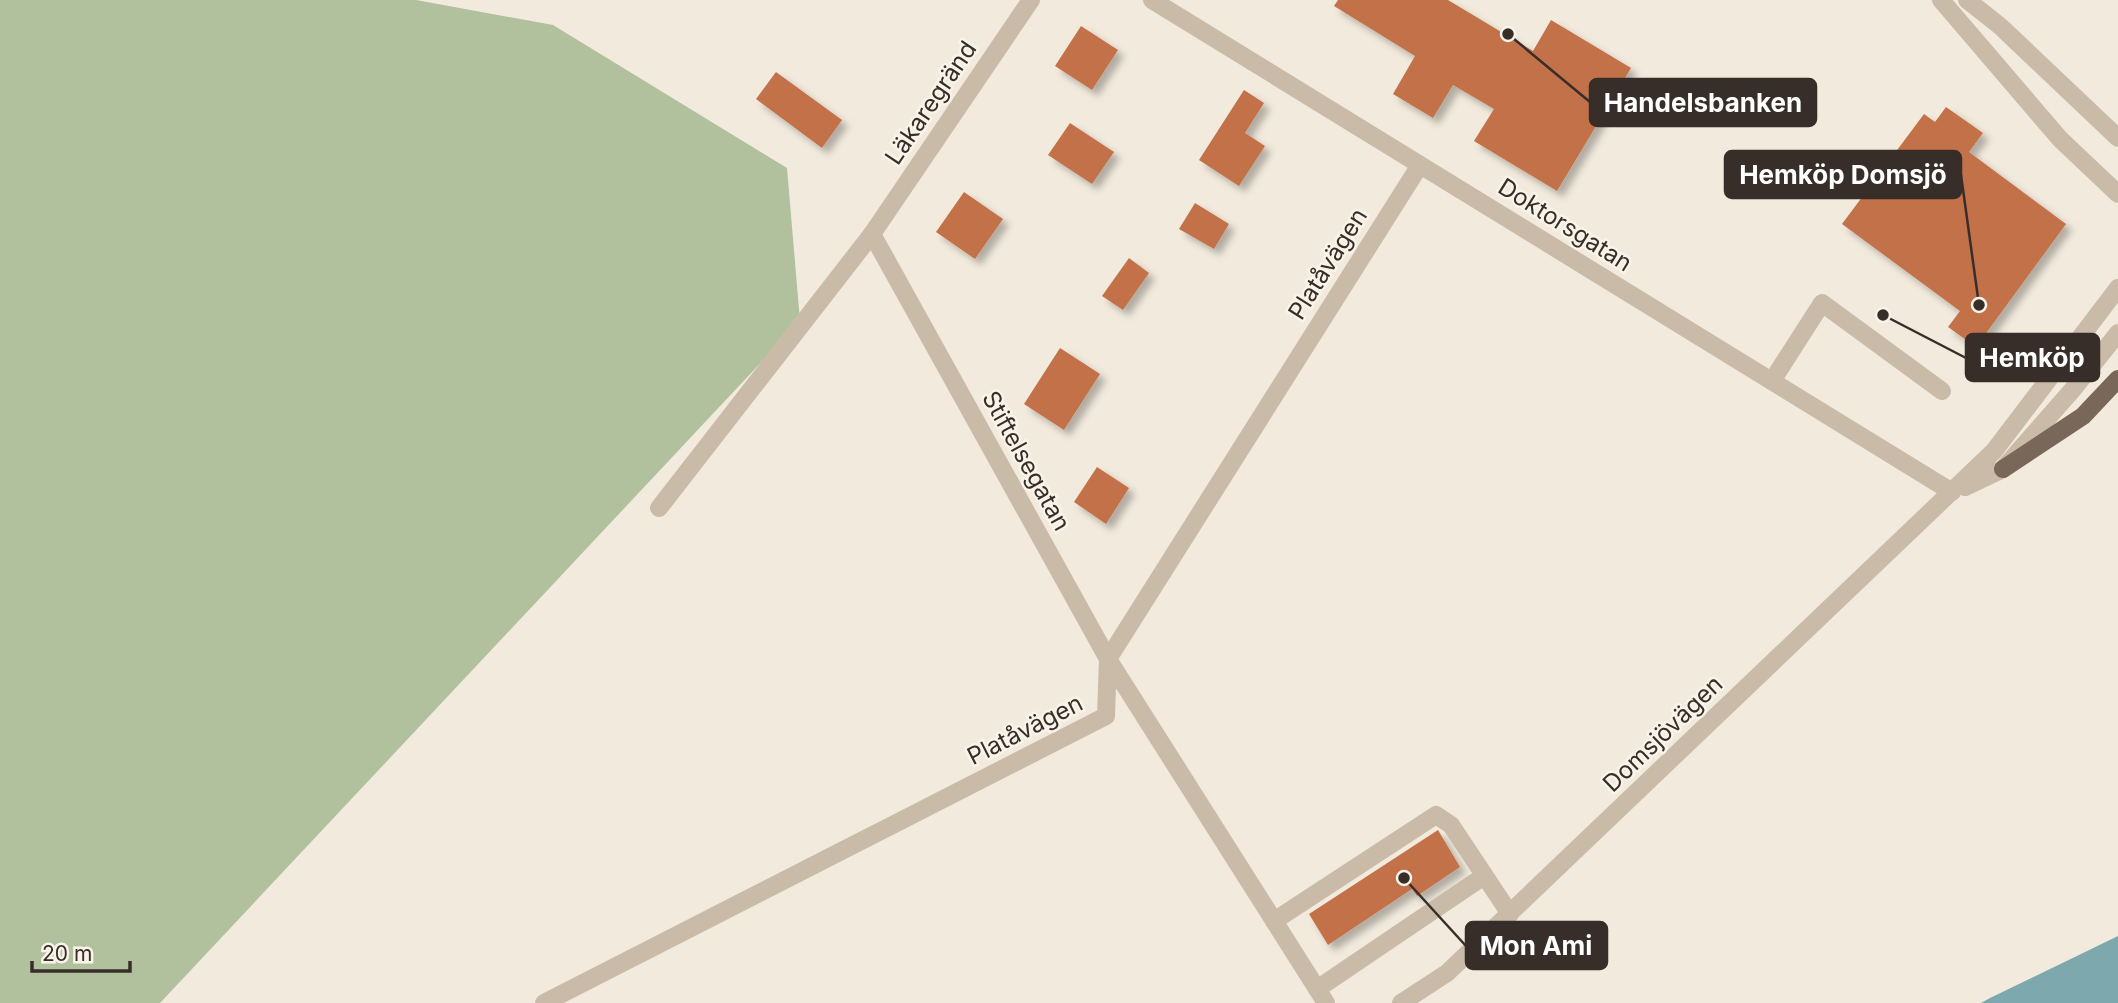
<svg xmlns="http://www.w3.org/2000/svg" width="2118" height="1003" font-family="Inter,sans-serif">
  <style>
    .green { fill: #b2c19d }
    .water { fill: #7ca8ae }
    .building { fill: #c37149; filter: url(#shadow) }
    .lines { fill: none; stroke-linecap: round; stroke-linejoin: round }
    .minor { stroke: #cabba9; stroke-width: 18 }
    .major { stroke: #79675a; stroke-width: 18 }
    .labels { text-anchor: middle; stroke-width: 5; stroke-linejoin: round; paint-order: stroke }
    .street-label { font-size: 24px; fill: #372e29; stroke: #f9f3e9 }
    .leader { fill: none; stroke: #372e29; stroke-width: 2.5 }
    .callout-dot { fill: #372e29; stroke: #f9f3e9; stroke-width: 2.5 }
    .callout { fill: #372e29; stroke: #372e29; stroke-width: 2.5 }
    .callout-label { font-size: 26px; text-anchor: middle; font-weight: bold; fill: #fff }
  </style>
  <defs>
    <filter id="shadow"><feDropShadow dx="6" dy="6" stdDeviation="3.5" flood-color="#0004"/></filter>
  </defs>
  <rect width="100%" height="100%" fill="#f2eadd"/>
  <!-- green -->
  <polygon class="green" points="0,0 416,0 553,25 787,168 800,321 160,1003 0,1003"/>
  <!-- water -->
  <polygon class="water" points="2118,936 2118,1003 1981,1003 1990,998"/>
  <!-- building -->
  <g class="building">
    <polygon points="1338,0 1448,0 1533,51 1551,20 1631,68 1557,191 1474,141 1494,109 1453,85 1433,118 1393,94 1415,56 1334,6"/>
    <polygon points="1081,26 1118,50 1092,90 1055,66"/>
    <polygon points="776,72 842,120 822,148 756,99"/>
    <polygon points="1244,90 1264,103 1245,133 1265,146 1239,186 1199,160"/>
    <polygon points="1946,107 1983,133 1969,152 2066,224 1976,347 1948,327 1960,311 1842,224 1924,114 1935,122"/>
    <polygon points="1070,123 1114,152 1092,184 1048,155"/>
    <polygon points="964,192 1003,219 975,259 936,232"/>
    <polygon points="1195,203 1229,224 1214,249 1179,229"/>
    <polygon points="1129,258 1149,273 1123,310 1102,296"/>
    <polygon points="1060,348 1100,374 1064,430 1024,404"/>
    <polygon points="1097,467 1129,488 1106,524 1074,502"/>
    <polygon points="1438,830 1460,867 1417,896 1412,889 1328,945 1309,914"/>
  </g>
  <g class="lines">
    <!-- minor -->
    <g class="minor">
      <polyline points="1152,0 1952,492"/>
      <polyline points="1941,0 2060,139 2118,194"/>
      <polyline points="1967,0 2000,26 2118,138"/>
      <polyline points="872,234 1108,659 1326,1003"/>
      <polyline points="1772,381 1822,303 1942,391"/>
      <polyline points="1965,487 2003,469 2074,388 2118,333"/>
      <polyline points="659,508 872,234 1031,0"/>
      <polyline points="1274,921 1436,815 1451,825 1510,914"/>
      <polyline points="1317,989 1484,876"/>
      <polyline points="544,1003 1106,716 1108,659 1420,165"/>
      <polyline points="1401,1003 1447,973 1994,451 2118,288"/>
    </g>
    <!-- major -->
    <polyline class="major" points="2003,469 2083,416 2118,379"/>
  </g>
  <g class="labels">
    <!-- street labels -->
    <g class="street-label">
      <text transform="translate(931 103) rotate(-56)" y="8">Läkaregränd</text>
      <text transform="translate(1565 225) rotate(32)" y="8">Doktorsgatan</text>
      <text transform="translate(1328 264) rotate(-58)" y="8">Platåvägen</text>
      <text transform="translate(1026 461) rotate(61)" y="8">Stiftelsegatan</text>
      <text transform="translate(1025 730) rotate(-27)" y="8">Platåvägen</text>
      <text transform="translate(1663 734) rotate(-44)" y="8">Domsjövägen</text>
    </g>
  </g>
  <!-- callouts -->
  <path class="leader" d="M1508 34L1590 102M1979 305L1961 175M1883 315L1966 358M1404 878L1466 946"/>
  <g class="callout-dot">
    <circle cx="1508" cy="34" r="7"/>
    <circle cx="1979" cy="305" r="7"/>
    <circle cx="1883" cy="315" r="7"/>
    <circle cx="1404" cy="878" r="7"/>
  </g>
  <g class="callout">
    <rect x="1590" y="79" width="226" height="47" rx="7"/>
    <rect x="1725" y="151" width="236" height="47" rx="7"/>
    <rect x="1966" y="334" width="133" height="47" rx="7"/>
    <rect x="1466" y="922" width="141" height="47" rx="7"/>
  </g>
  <g class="callout-label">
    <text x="1703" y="112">Handelsbanken</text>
    <text x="1843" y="184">Hemköp Domsjö</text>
    <text x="2032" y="367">Hemköp</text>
    <text x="1536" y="955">Mon Ami</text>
  </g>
  <!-- scale -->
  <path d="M32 961v10h98v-10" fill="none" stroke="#372e29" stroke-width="3.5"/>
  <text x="42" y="961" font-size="21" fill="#372e29" stroke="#f9f3e9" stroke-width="5" paint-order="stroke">20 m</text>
</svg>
